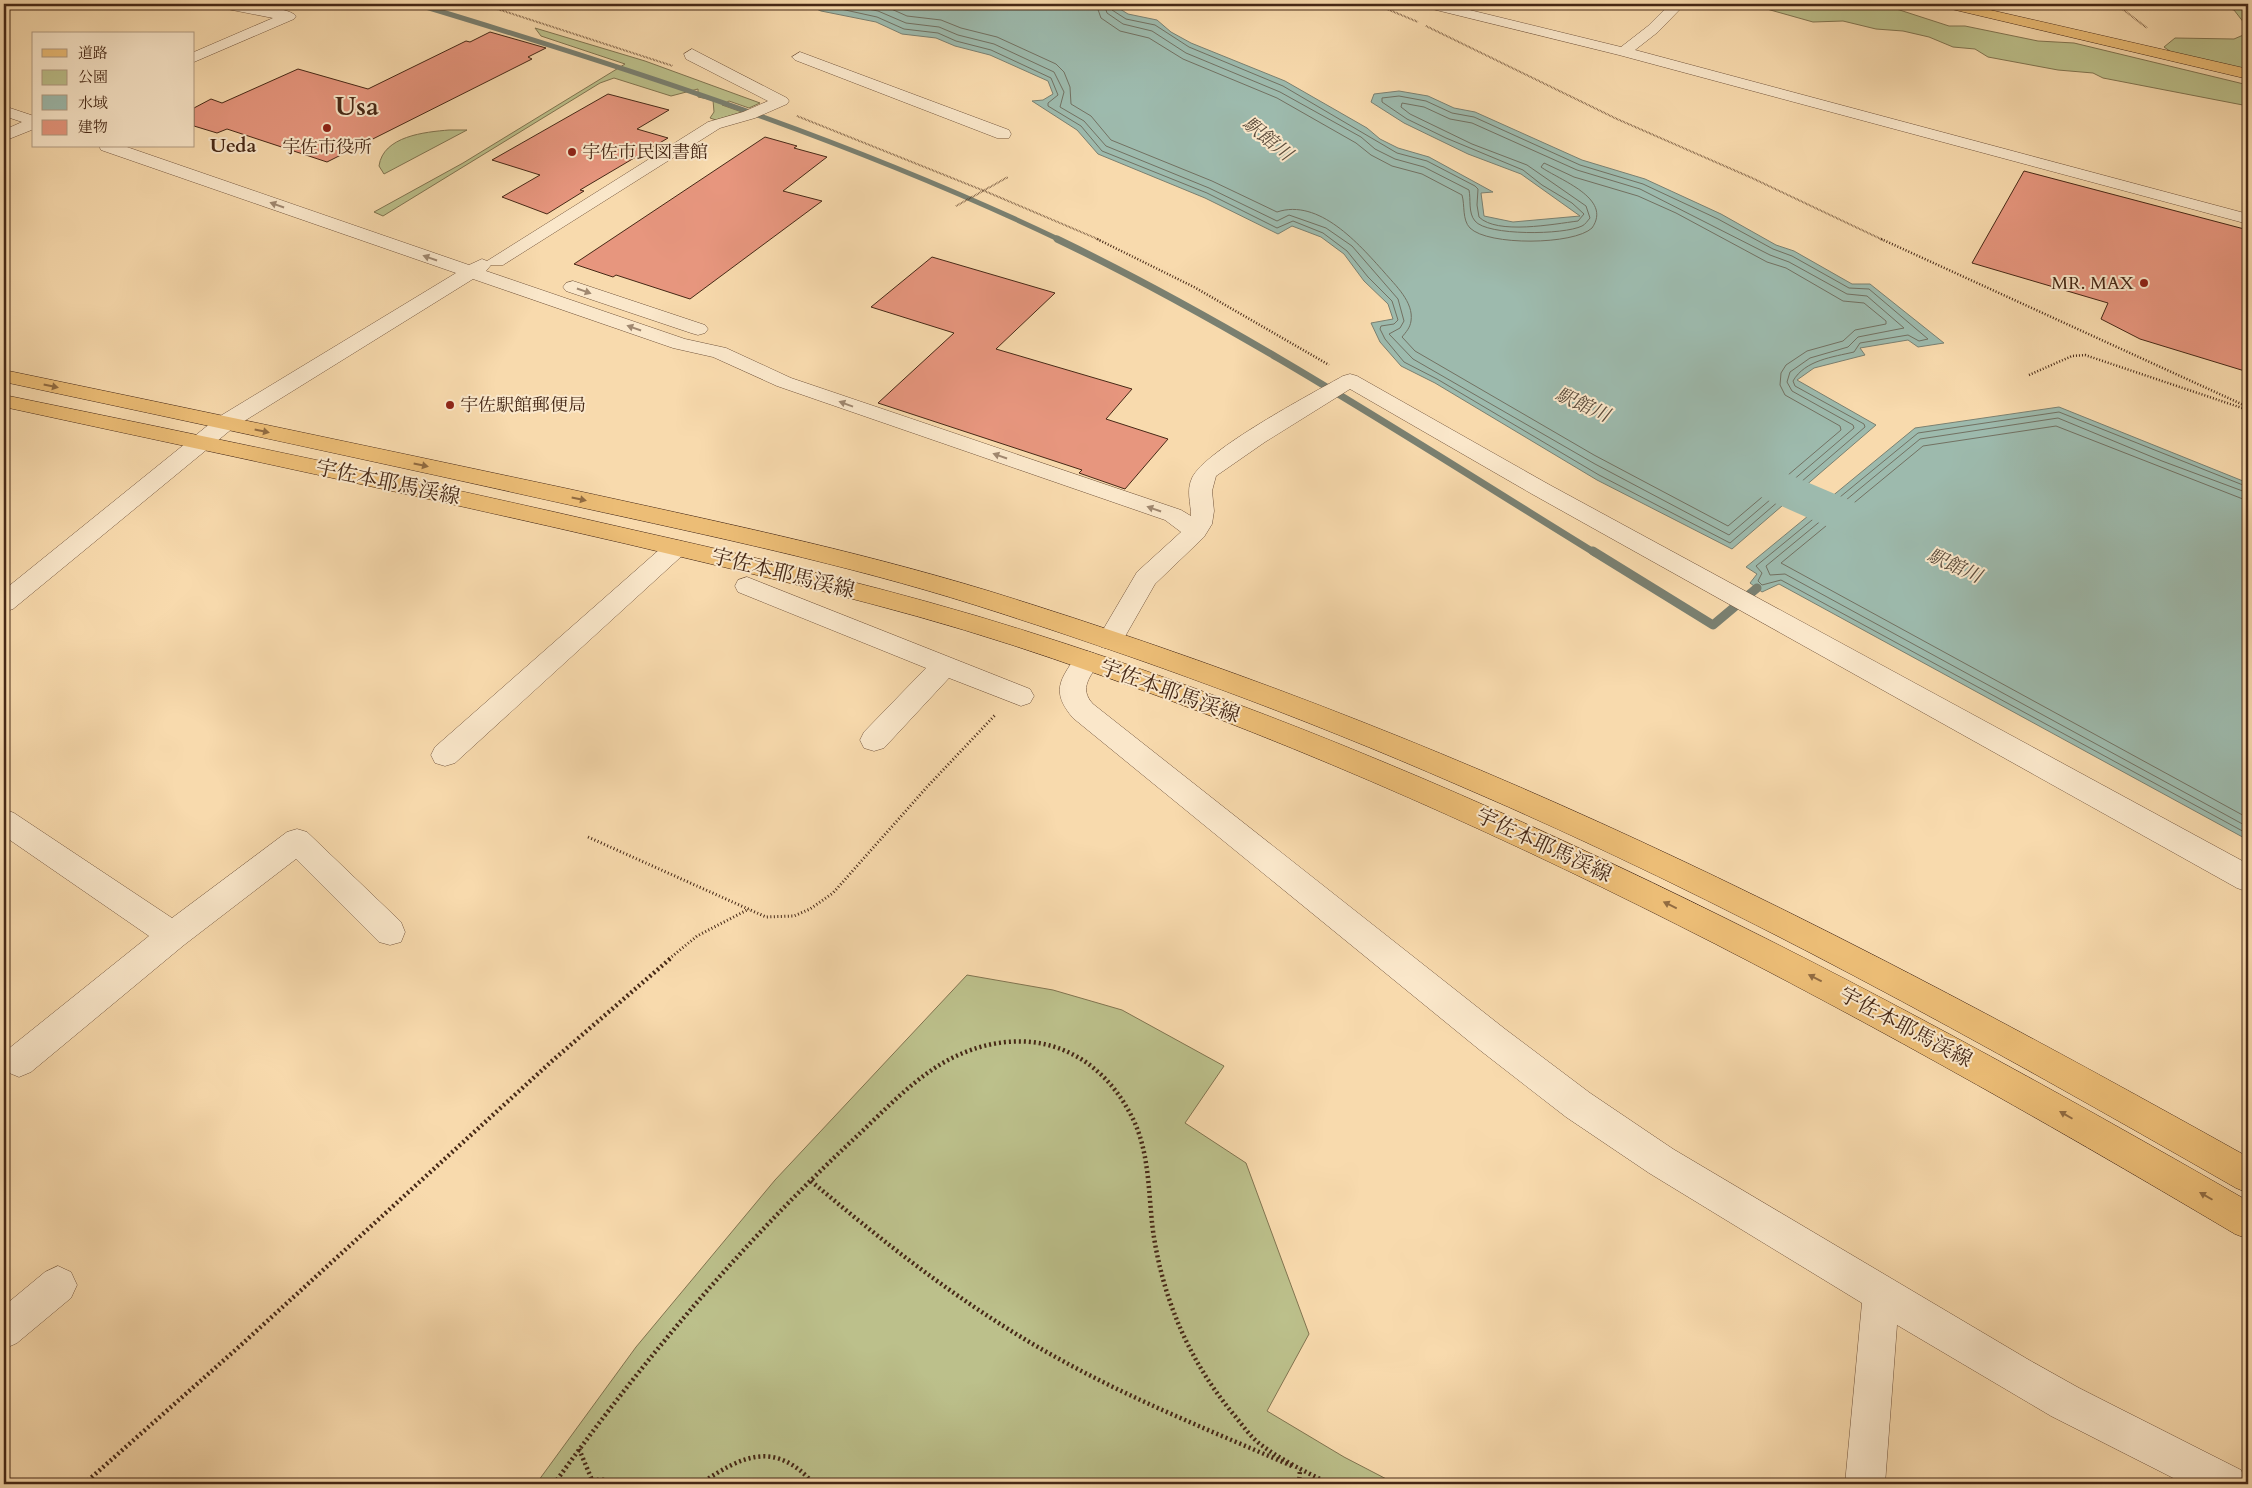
<svg xmlns="http://www.w3.org/2000/svg" width="2252" height="1488" font-family="Cardo,'Noto Serif JP',serif">
  <style>
    .green { fill: #bcc08b; stroke: #817450 }
    .water { fill: #9dbaad; stroke: #7a8071 }
    .lines { fill: none; stroke-linecap: round; stroke-linejoin: round }
    .shore { stroke: #727162; stroke-width: 1 }
    .stream-far2 { stroke: #7a8071; stroke-width: 5 }
    .stream-far1 { stroke: #7a8071; stroke-width: 7 }
    .stream { stroke: #7a8071; stroke-width: 9 }
    .river { fill: #9dbaad; fill-rule: evenodd }
    .building { fill: #e7967e; stroke: #462816 }
    .minor-casing { stroke: #72543c; stroke-width: 1 }
    .major-casing { stroke: #462816; stroke-width: 1 }
    .highway-casing { stroke: #462816; stroke-width: 1 }
    .path-far3 { stroke: #462816; stroke-width: 2; stroke-dasharray: 0.5 1; stroke-linecap: butt }
    .path-far2 { stroke: #462816; stroke-width: 2.5; stroke-dasharray: 1 2; stroke-linecap: butt }
    .path-far1 { stroke: #462816; stroke-width: 3; stroke-dasharray: 1 2.5; stroke-linecap: butt }
    .path { stroke: #462816; stroke-width: 4.5; stroke-dasharray: 2 3; stroke-linecap: butt }
    .minor { fill: #fae7ca; fill-rule: evenodd }
    .major { fill: #ecbd76; fill-rule: evenodd }
    .highway { fill: #ecbd76; fill-rule: evenodd }
    .oneway { fill: #a08870 }
    .oneway2 { fill: #916b41 }
    .poi-dot { fill: #8f2418; stroke: #fae7ca; stroke-width: 2 }
    .labels { text-anchor: middle; stroke-width: 4; stroke-linejoin: round; paint-order: stroke }
    .far-poi-label { font-size: 18px; fill: #462816; stroke: #fae7ca; text-anchor: start }
    .far-water-label { font-size: 19px; font-style: italic; fill: #5c4c3c; stroke: #fae7ca }
    .far-quarter-label { font-size: 20px; font-weight: bold; fill: #462816; stroke: #fae7ca }
    .street-label { font-size: 21px; fill: #462816; stroke: #fae7ca }
    .far-town-label { font-size: 26px; font-weight: bold; fill: #462816; stroke: #fae7ca }
  </style>
  <rect width="100%" height="100%" fill="#f8daad"/>
  <filter id="stains"><feTurbulence type="fractalNoise" baseFrequency=".004" numOctaves="4"/><feColorMatrix values="0 0 0 0 .2 0 0 0 0 .09 0 0 0 0 .02 0 0 0 .5 -.17"/></filter>
  <radialGradient id="worn" r=".72"><stop offset=".6" stop-color="#630" stop-opacity="0"/><stop offset="1" stop-color="#630" stop-opacity=".3"/></radialGradient>
  <!-- green -->
  <g class="green">
    <polygon points="1749,4 1881,4 1949,26 1965,26 2038,41 2074,43 2248,85 2248,106 2103,78 2093,73 2058,70 1988,57 1975,49 1953,47 1929,37 1903,31 1876,29 1843,21 1813,22"/>
    <polygon points="2210,4 2248,4 2248,28 2234,10"/>
    <polygon points="535,28 645,61 760,103 749,108 729,101 722,105 742,112 716,120 710,118 714,112 713,100 698,97 698,89 671,96 614,78 600,83 383,216 374,212 463,163 625,64 541,36"/>
    <polygon points="2248,33 2248,70 2174,54 2164,47 2175,38 2234,39"/>
    <path d="M449,130H467L384,174L379,166C383,136 425,132 449,130Z"/>
    <polygon points="967,975 1053,990 1122,1010 1224,1066 1185,1123 1246,1163 1309,1334 1267,1411 1344,1457 1396,1484 536,1484 636,1347 775,1180"/>
  </g>
  <!-- water -->
  <g class="water">
    <polygon points="805,4 1112,4 1128,14 1157,20 1171,32 1191,43 1285,81 1367,128 1380,139 1398,148 1429,157 1493,192 1481,193 1484,216 1513,222 1580,216 1521,174 1468,154 1404,123 1371,102 1374,94 1399,91 1428,96 1454,108 1475,112 1582,160 1645,179 1721,214 1776,245 1794,251 1852,284 1870,284 1944,343 1918,347 1908,340 1860,348 1865,355 1814,368 1797,380 1876,425 1732,549 1597,480 1435,383 1401,366 1380,342 1371,323 1393,319 1388,304 1364,281 1344,254 1321,237 1292,226 1278,234 1205,198 1098,154 1077,130 1032,101 1043,100 1053,94 1048,81 990,55 955,46 936,38 902,34 876,22 821,11"/>
    <polygon points="2059,407 2248,483 2248,840 1779,584 1762,592 1750,583 1757,574 1746,567 1915,428"/>
  </g>
  <g class="lines">
    <!-- shore -->
    <g class="shore">
      <path d="M818,4L877,17L904,29L938,33L956,41L991,50L1051,78L1058,95L1048,103V106L1081,126L1102,151L1207,193L1277,228L1293,221L1323,233L1347,251L1368,277L1392,301L1398,320L1394,324L1381,326L1380,329L1385,339L1404,362L1437,379L1599,475L1730,543L1865,427L1864,424L1795,386L1793,381C1805,360 1833,357 1854,352L1860,343L1908,335L1919,341L1928,339L1869,289L1849,288L1792,256L1773,249L1718,219L1643,184L1580,165L1474,117L1452,113L1426,101L1399,96L1382,98V102L1407,119L1446,138L1523,170L1542,185L1572,203L1584,214L1578,221C1554,224 1497,235 1479,217L1477,205L1478,189L1475,186L1427,161L1397,153L1283,86L1189,47L1155,25L1126,19L1112,10L1110,4"/>
      <path d="M842,4L878,11L906,23L939,27L958,35L994,44L1054,72L1064,92L1060,107L1084,121L1106,146L1209,188L1277,221L1289,215L1326,228L1352,246L1398,299L1404,321L1400,328L1389,334L1413,359L1595,464L1729,535L1854,428L1853,425L1792,391L1787,382L1790,372L1810,358L1848,347L1858,337L1904,328L1867,296L1847,294L1789,262L1770,255L1640,189L1577,170L1472,123L1450,119L1424,107L1402,103L1401,107L1410,114L1472,144L1527,165L1586,206L1590,218C1588,220 1585,225 1582,226C1564,235 1487,236 1475,221C1468,213 1471,199 1469,190L1424,167L1395,159L1375,149L1361,137L1280,92L1186,53L1152,31L1123,24L1107,13L1104,4"/>
      <path d="M880,4L907,16L941,20L961,28L997,37L1056,64L1064,72L1070,87L1071,104L1091,116L1111,140L1212,181L1277,212C1319,198 1359,244 1384,272C1395,285 1414,302 1411,321C1410,328 1406,332 1402,337L1415,351L1594,455L1728,526L1841,430L1840,426L1785,395L1780,385L1781,373L1786,365L1807,351L1843,341L1855,330L1886,324V321L1864,303L1843,301L1786,268L1767,262L1676,213L1638,196L1574,177L1544,163L1541,167C1559,180 1613,198 1592,228C1574,245 1488,246 1470,228C1462,220 1465,205 1462,195L1422,174L1392,166L1371,155L1356,143L1277,98L1183,59L1149,38L1120,31L1101,18L1096,4"/>
      <polyline points="2248,487 2059,412 1918,433 1756,566 1762,573 1758,581 1762,585 1781,580 2248,834"/>
      <polyline points="2248,493 2162,461 2058,418 1920,439 1766,566 1770,575 1785,574 2248,827"/>
      <polyline points="2248,501 2056,426 1923,446 1781,563 2248,818"/>
    </g>
    <!-- stream-far2 -->
    <path class="stream-far2" d="M416,4C635,70 853,141 1060,240"/>
    <!-- stream-far1 -->
    <path class="stream-far1" d="M1057,239C1244,329 1418,444 1595,553"/>
    <!-- stream -->
    <polyline class="stream" points="1593,551 1713,625 1757,588"/>
    <!-- river -->
    <polygon class="river" points="1727,451 1743,455 1908,525 1915,536 1908,547 1891,552 1874,547 1711,475 1704,465 1711,455"/>
  </g>
  <!-- building -->
  <g class="building">
    <polygon points="490,32 546,48 528,57 532,59 327,162 227,129 217,133 194,126 194,108 211,99 222,103 298,69 368,89 466,41 470,42"/>
    <polygon points="608,94 669,110 637,129 668,138 580,190 584,191 547,214 502,197 540,175 492,160"/>
    <polygon points="765,137 797,146 794,148 827,157 783,191 822,201 690,299 616,275 613,277 574,264"/>
    <polygon points="2024,171 2248,230 2248,372 2140,339 2101,319 2108,303 1972,263"/>
    <polygon points="932,257 1055,293 996,349 1132,389 1106,419 1168,439 1125,489 1079,473 1082,470 878,403 954,333 871,307"/>
  </g>
  <g class="lines">
    <!-- minor casing -->
    <g class="minor-casing">
      <g id="minor">
        <polygon points="4,4 14,4 4,10"/>
        <path d="M215,4C229,3 289,6 296,16L294,19L194,62V52L273,18L222,8Z"/>
        <polygon points="1422,4 1445,4 1621,47 1648,26 1670,4 1685,4 1658,32 1635,50 2248,214 2248,224 1619,55 1424,7"/>
        <path d="M692,49L787,98L789,101L787,104L755,118L720,128L503,265H491L486,271L685,339L726,348L791,378L1181,510L1191,516C1191,503 1186,491 1192,478C1205,450 1311,394 1343,376L1350,374L1357,376L1548,484L2248,864V892L2237,888L1532,494L1350,389L1265,442L1216,476L1212,491L1214,511L1212,524L1204,537L1155,584L1119,647L1110,649L1101,647L1097,640L1137,572L1181,532L1165,520L777,386L713,357L673,348L473,279L233,428L13,609L4,612V590L217,418L456,273L101,150L99,146H124L469,265L482,259L487,261L708,122L743,112L768,101L686,59L684,54Z"/>
        <polygon points="800,52 1009,130 1011,134 1009,138 997,138 795,60 792,57"/>
        <polygon points="4,106 34,116 34,129 4,141 4,130 22,122 4,116"/>
        <polygon points="573,281 705,325 708,329 705,333 698,335 691,333 566,291 563,287 566,283"/>
        <polygon points="676,540 684,542 688,548 684,554 455,763 445,766 435,763 431,755 435,747 668,542"/>
        <polygon points="747,577 1030,689 1034,696 1030,703 1021,706 949,678 884,748 874,751 864,748 860,740 864,732 926,668 738,592 735,586 738,580"/>
        <path d="M1087,651L1096,654L1100,661C1091,676 1078,688 1093,704L1505,1029L1590,1093L1673,1149L2029,1360L2079,1388L2241,1470L2247,1484H2185L2051,1416L1897,1325L1885,1484H1845L1862,1303L1649,1173L1566,1117L1481,1051L1073,718C1051,692 1059,680 1078,654Z"/>
        <polygon points="4,809 14,813 172,918 287,832 297,829 307,832 401,922 405,932 401,942 390,945 379,942 296,859 184,945 31,1072 19,1077 7,1072 4,1058 7,1050 149,936 4,836"/>
        <polygon points="58,1266 71,1272 77,1285 71,1298 17,1343 4,1349 4,1306 45,1272"/>
      </g>
    </g>
    <!-- major casing -->
    <g class="major-casing">
      <g id="major">
        <path d="M4,370C192,409 381,449 569,489C710,520 851,549 989,591C1212,660 1429,743 1640,841C1848,937 2049,1046 2248,1157V1193L2236,1188C1983,1043 1727,900 1458,785C1300,716 1139,657 975,605C845,564 711,536 579,507C387,464 196,423 4,382Z"/>
        <path d="M4,395C213,438 421,481 629,529C763,559 896,590 1026,631C1457,767 1858,976 2248,1201V1239L2235,1234C1842,1001 1448,788 1012,645C886,604 756,575 627,544C420,496 212,452 4,407Z"/>
      </g>
    </g>
    <!-- highway casing -->
    <g class="highway-casing">
      <polygon id="highway" points="1940,4 1964,4 2248,69 2248,79 1947,8"/>
    </g>
    <!-- path-far3 -->
    <g class="path-far3">
      <polyline points="482,4 673,66"/>
      <polyline points="1375,4 1418,22"/>
      <polyline points="2116,4 2147,28"/>
      <polyline points="1426,26 1617,119 1752,178 1883,240"/>
      <polyline points="797,116 987,192 1100,240"/>
      <polyline points="956,206 1008,177"/>
    </g>
    <!-- path-far2 -->
    <g class="path-far2">
      <polyline points="1097,239 1194,287 1329,365"/>
      <polyline points="1881,239 2248,407"/>
      <polyline points="2029,375 2072,356 2085,355 2248,410"/>
    </g>
    <!-- path-far1 -->
    <g class="path-far1">
      <polyline points="588,837 766,917 794,916 810,909 833,893 927,787 996,714"/>
      <polyline points="669,959 697,936 749,909"/>
    </g>
    <!-- path -->
    <g class="path">
      <path d="M811,1181C889,1247 971,1311 1061,1360C1135,1401 1214,1432 1292,1466"/>
      <polyline points="579,1449 592,1480"/>
      <polyline points="84,1484 241,1345 552,1061 671,958"/>
      <path d="M554,1484C644,1359 743,1242 856,1137C885,1110 916,1076 952,1058C1023,1023 1094,1044 1131,1115C1150,1151 1148,1192 1153,1231C1163,1300 1190,1363 1235,1416C1243,1426 1250,1436 1260,1444C1281,1460 1306,1472 1330,1484"/>
      <polyline points="588,1484 600,1479 622,1484"/>
      <path d="M700,1484C743,1455 775,1440 814,1484"/>
      <polyline points="1299,1484 1300,1469"/>
    </g>
    <!-- minor -->
    <use href="#minor" class="minor"/>
    <!-- major -->
    <use href="#major" class="major"/>
    <!-- highway -->
    <use href="#highway" class="highway"/>
  </g>
  <!-- one-way arrows -->
  <defs><path id="oneway-solid" d="M-6-.8H1V-3.2L6.5 0L1 3.2V.8H-6Z" transform="scale(1.25)"/></defs>
  <g class="oneway">
    <use href="#oneway-solid" transform="translate(277 205) rotate(-161)"/>
    <use href="#oneway-solid" transform="translate(430 258) rotate(-161)"/>
    <use href="#oneway-solid" transform="translate(584 291) rotate(19)"/>
    <use href="#oneway-solid" transform="translate(634 328) rotate(-161)"/>
    <use href="#oneway-solid" transform="translate(846 404) rotate(-160)"/>
    <use href="#oneway-solid" transform="translate(1000 456) rotate(-161)"/>
    <use href="#oneway-solid" transform="translate(1154 509) rotate(-161)"/>
  </g>
  <g class="oneway2">
    <use href="#oneway-solid" transform="translate(51 386) rotate(12)"/>
    <use href="#oneway-solid" transform="translate(262 431) rotate(12)"/>
    <use href="#oneway-solid" transform="translate(421 465) rotate(12)"/>
    <use href="#oneway-solid" transform="translate(579 499) rotate(12)"/>
    <use href="#oneway-solid" transform="translate(1670 905) rotate(-154)"/>
    <use href="#oneway-solid" transform="translate(1815 978) rotate(-153)"/>
    <use href="#oneway-solid" transform="translate(2066 1115) rotate(-150)"/>
    <use href="#oneway-solid" transform="translate(2206 1196) rotate(-150)"/>
  </g>
  <!-- markers -->
  <g class="poi-dot">
    <circle cx="327" cy="128" r="5"/>
    <circle cx="572" cy="152" r="5"/>
    <circle cx="2144" cy="283" r="5"/>
    <circle cx="450" cy="405" r="5"/>
  </g>
  <g class="labels">
    <!-- far-poi labels -->
    <g class="far-poi-label">
      <text x="327" y="153" text-anchor="middle">宇佐市役所</text>
      <text x="582" y="158">宇佐市民図書館</text>
      <text x="2134" y="289" text-anchor="end">MR. MAX</text>
      <text x="460" y="411">宇佐駅館郵便局</text>
    </g>
    <!-- far-water labels -->
    <g class="far-water-label">
      <text transform="translate(1268 138) rotate(39)" y="7">駅館川</text>
      <text transform="translate(1583 404) rotate(24)" y="7">駅館川</text>
      <text transform="translate(1955 565) rotate(24)" y="7">駅館川</text>
    </g>
    <!-- far-quarter labels -->
    <g class="far-quarter-label">
      <text x="233" y="152">Ueda</text>
    </g>
    <!-- street labels -->
    <g class="street-label">
      <text transform="translate(388 482) rotate(12)" y="7">宇佐本耶馬渓線</text>
      <text transform="translate(783 573) rotate(14)" y="7">宇佐本耶馬渓線</text>
      <text transform="translate(1170 691) rotate(20)" y="7">宇佐本耶馬渓線</text>
      <text transform="translate(1544 845) rotate(25)" y="7">宇佐本耶馬渓線</text>
      <text transform="translate(1906 1027) rotate(28)" y="7">宇佐本耶馬渓線</text>
    </g>
    <!-- far-town labels -->
    <g class="far-town-label">
      <text x="357" y="115">Usa</text>
    </g>
  </g>
  <!-- margin -->
  <rect width="2252" height="1488" fill="none" stroke="#f8daad" stroke-width="20"/>
  <rect x="5" y="5" width="2242" height="1478" fill="none" stroke="#462816" stroke-width="2.5"/>
  <rect x="10" y="10" width="2232" height="1468" fill="none" stroke="#462816"/>
  <!-- legend -->
  <rect x="32" y="32" width="162" height="115" fill="#fae7ca" stroke="#b29b82"/>
  <rect x="42" y="49" width="25" height="8" fill="#ecbd76" stroke="#b29b82"/>
  <text x="78" y="58" font-size="15" fill="#462816">道路</text>
  <rect x="42" y="70" width="25" height="15" fill="#bcc08b" stroke="#b29b82"/>
  <text x="78" y="82" font-size="15" fill="#462816">公園</text>
  <rect x="42" y="95" width="25" height="15" fill="#9dbaad" stroke="#b29b82"/>
  <text x="78" y="108" font-size="15" fill="#462816">水域</text>
  <rect x="42" y="120" width="25" height="15" fill="#e7967e" stroke="#b29b82"/>
  <text x="78" y="132" font-size="15" fill="#462816">建物</text>
  <rect width="100%" height="100%" filter="url(#stains)"/>
  <rect width="100%" height="100%" fill="url(#worn)"/>
</svg>
